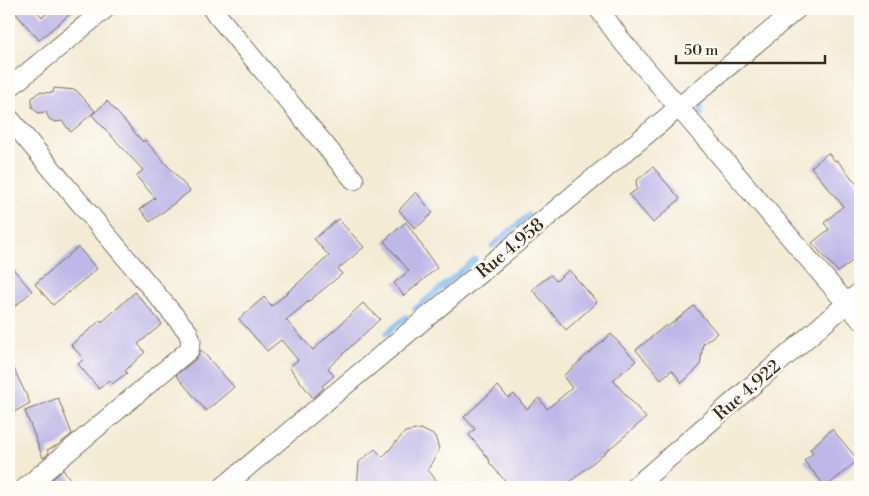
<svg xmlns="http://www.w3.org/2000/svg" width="869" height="496" font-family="'Libre Bodoni',serif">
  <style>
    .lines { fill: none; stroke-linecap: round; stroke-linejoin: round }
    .stream { stroke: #7fbcf2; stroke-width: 5.5 }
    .building { fill: #bfb7e7 }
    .street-casing { stroke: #7b6e5e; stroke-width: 21 }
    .street { stroke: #fff; stroke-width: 19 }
    .labels { text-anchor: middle; stroke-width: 5; stroke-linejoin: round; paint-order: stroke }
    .street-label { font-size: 18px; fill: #3b2a1e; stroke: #fdfcf7 }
  </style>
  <rect width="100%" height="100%" fill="#fdfcf7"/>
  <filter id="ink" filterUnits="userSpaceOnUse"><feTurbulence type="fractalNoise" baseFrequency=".02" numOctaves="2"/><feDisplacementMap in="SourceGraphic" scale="10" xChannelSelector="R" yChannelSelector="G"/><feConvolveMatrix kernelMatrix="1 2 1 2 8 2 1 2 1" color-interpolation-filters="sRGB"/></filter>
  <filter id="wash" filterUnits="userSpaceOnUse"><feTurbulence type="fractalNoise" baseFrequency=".0096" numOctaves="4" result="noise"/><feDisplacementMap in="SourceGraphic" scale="20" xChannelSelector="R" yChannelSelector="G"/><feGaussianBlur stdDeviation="1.12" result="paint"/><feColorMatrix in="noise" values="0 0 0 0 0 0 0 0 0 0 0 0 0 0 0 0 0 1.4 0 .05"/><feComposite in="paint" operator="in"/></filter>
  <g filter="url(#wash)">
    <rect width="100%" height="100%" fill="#f3ebd4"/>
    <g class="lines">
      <!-- stream -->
      <g class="stream">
        <polyline points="700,124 701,96"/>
        <polyline points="492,246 529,215"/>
        <polyline points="415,309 475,260"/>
        <polyline points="387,333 406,317"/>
      </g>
    </g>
    <g id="blocks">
      <!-- building -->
      <g class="building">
        <polygon points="12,9 35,9 42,17 54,9 76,9 39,40"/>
        <polygon points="54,88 76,90 95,111 71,132 62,121 55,122 49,119 46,112 38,113 32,107 32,98 39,92 53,93"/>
        <polygon points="107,101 143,142 145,140 190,191 150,222 140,209 155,198 136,176 143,170 92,115"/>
        <polygon points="828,153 835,161 837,160 860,188 860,255 838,272 812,243 829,229 824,223 843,206 811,167"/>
        <polygon points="653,167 680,199 653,223 629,195 637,189 636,181"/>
        <polygon points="416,192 433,213 415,229 399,210"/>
        <polygon points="338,219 364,247 338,269 342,274 286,320 313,350 363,303 380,319 328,368 334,376 322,386 324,388 313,398 289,367 298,360 281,340 267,351 239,319 264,297 272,306 329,256 314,239"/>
        <polygon points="406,222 437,268 404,296 394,283 409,271 384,241"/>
        <polygon points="78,247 97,269 53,305 35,284"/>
        <polygon points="9,264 32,291 9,312"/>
        <polygon points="569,270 597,302 566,330 532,289 551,275 556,281"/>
        <polygon points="135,292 162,324 138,344 145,352 125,371 127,373 112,384 109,380 99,389 78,364 84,359 71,345 101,320 102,322"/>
        <polygon points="694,306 717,333 703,344 700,366 682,383 672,370 661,379 636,350 666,325 667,327"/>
        <polygon points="611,334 636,361 613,380 646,418 564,487 510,487 489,462 490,461 469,435 475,429 464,417 498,386 508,398 514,394 527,409 539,398 547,409 572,388 563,376"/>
        <polygon points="201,350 234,387 206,411 176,375 196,359"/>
        <polygon points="9,358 30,403 9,415"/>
        <polygon points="58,398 72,434 58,445 47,450 49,453 43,458 25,411"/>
        <polygon points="421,429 435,436 439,449 428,470 442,487 357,487 359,462 375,449 383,457 405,432"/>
        <polygon points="832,429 858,460 826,487 804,461 813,453 810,449"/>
        <polygon points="63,470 77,487 43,487"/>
      </g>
    </g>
  </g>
  <g filter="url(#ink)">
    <use href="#blocks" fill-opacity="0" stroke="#7b6e5e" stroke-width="1"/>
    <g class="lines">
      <!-- street casing -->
      <g class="street-casing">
        <g id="street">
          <polyline points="212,9 354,180"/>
          <polyline points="599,9 621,40 860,319"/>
          <polyline points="9,88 105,9"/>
          <polyline points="9,118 188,332 191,341 189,350 26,487"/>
          <polyline points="223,487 797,9"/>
          <polyline points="635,487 860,292"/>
        </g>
      </g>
      <!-- street -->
      <use href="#street" class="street"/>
    </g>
  </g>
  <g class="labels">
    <!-- street labels -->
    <g class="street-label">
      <text transform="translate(510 248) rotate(-40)" y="6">Rue 4.958</text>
      <text transform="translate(747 390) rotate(-41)" y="6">Rue 4.922</text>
    </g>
  </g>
  <!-- margin -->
  <rect width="869" height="496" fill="none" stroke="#fdfcf7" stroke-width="30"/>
  <!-- scale -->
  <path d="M676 55v8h149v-8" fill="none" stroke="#3b2a1e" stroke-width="2.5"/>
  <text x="684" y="55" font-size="15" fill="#3b2a1e" stroke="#fdfcf7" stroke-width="4" paint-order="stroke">50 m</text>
</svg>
